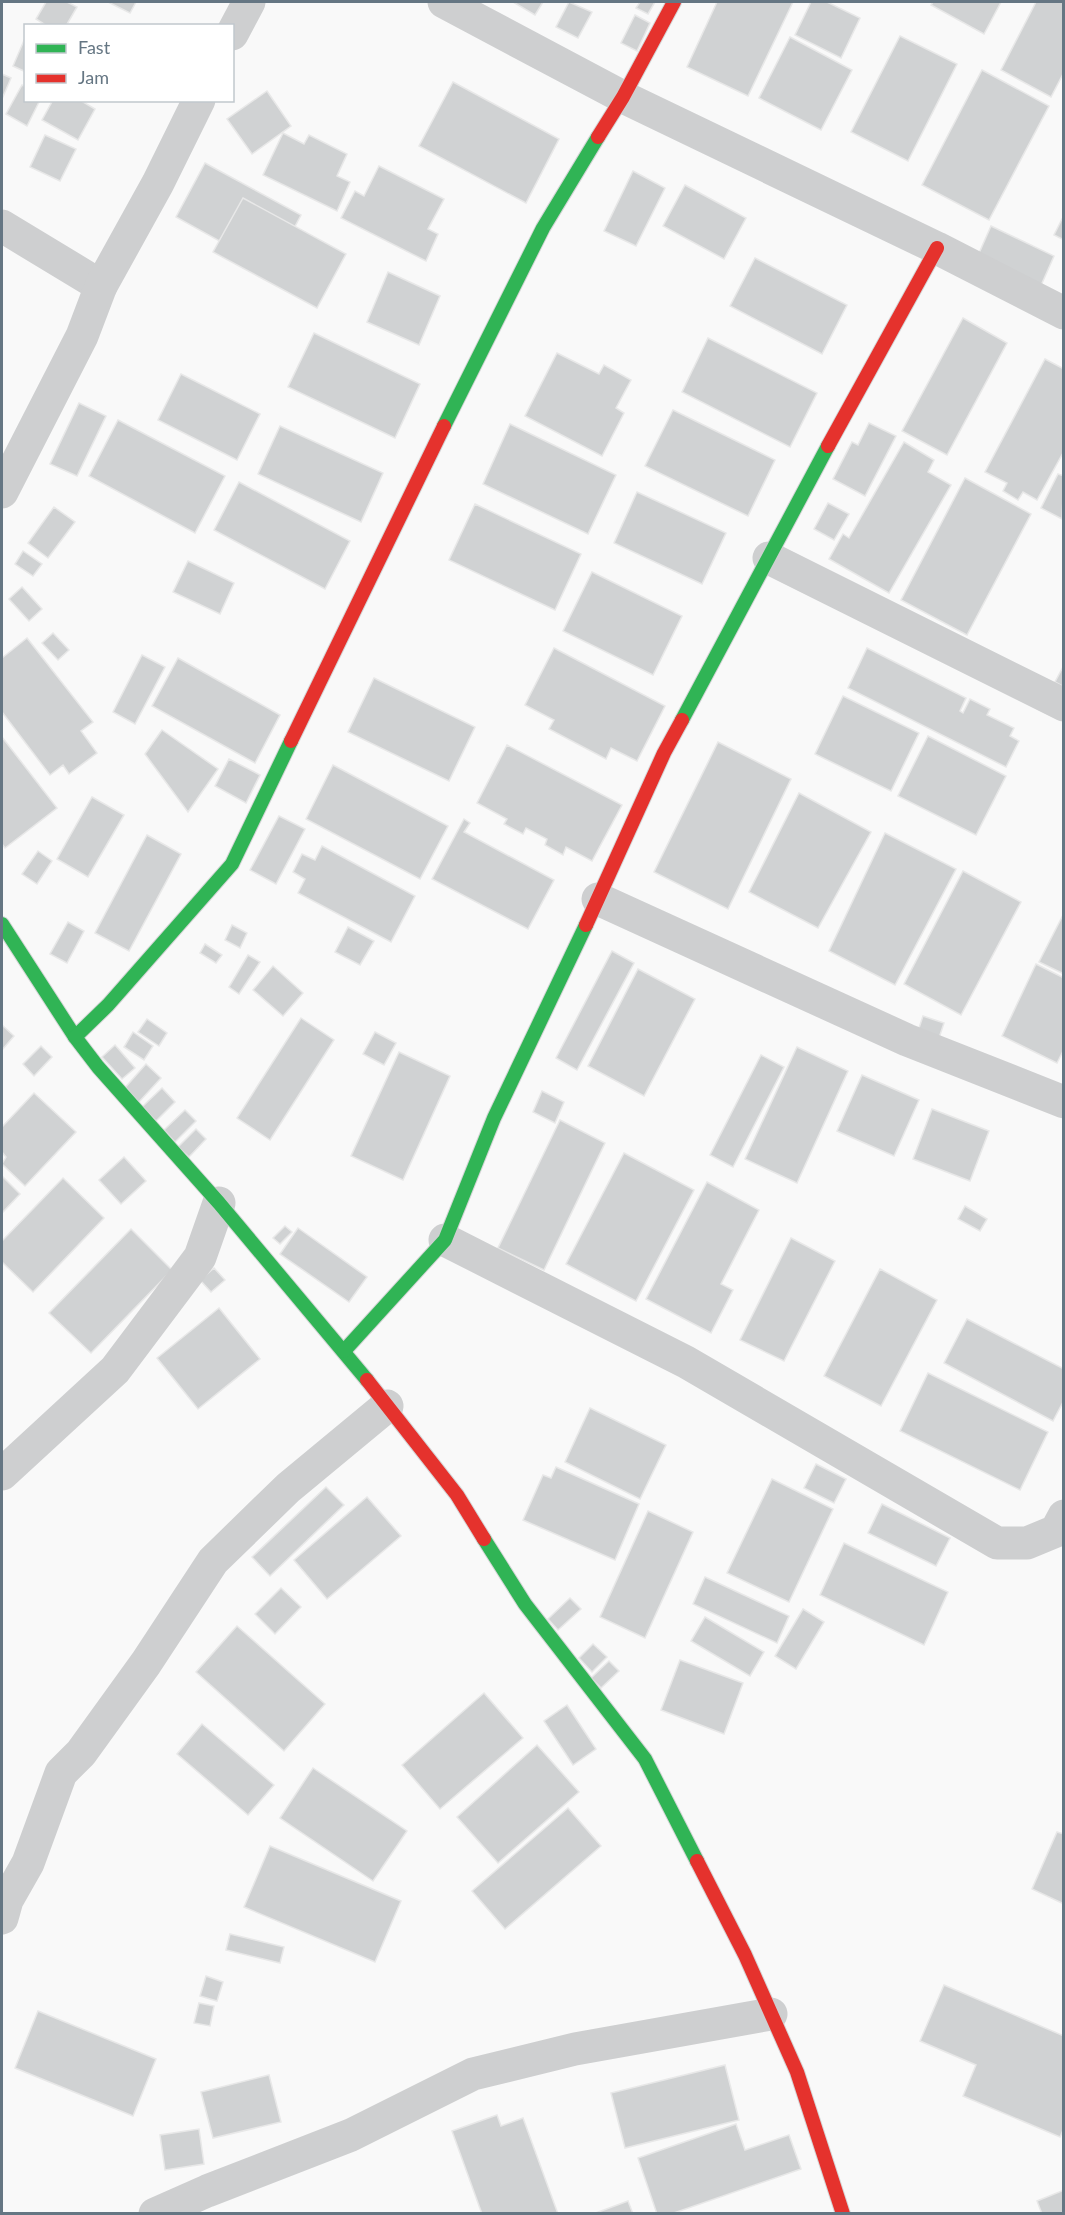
<svg xmlns="http://www.w3.org/2000/svg" width="1065" height="2215" font-family="Lato,sans-serif">
  <style>
    .building { fill: #d0d2d3; stroke: #e8e8e8; stroke-width: 1.5 }
    .lines { fill: none; stroke-linecap: round; stroke-linejoin: round }
    .fast-casing { stroke: #d5d6d7; stroke-width: 16 }
    .jam-casing { stroke: #d5d6d7; stroke-width: 16 }
    .street { stroke: #cecfd0; stroke-width: 33 }
    .fast { stroke: #30b455; stroke-width: 14 }
    .jam { stroke: #e5322d; stroke-width: 14 }
  </style>
  <rect width="100%" height="100%" fill="#f9f9f9"/>
  <!-- building -->
  <g class="building">
    <polygon points="46,2 67,2 77,7 66,26 47,26 36,19"/>
    <polygon points="108,2 136,2 130,13"/>
    <polygon points="513,2 543,2 535,15"/>
    <polygon points="569,2 592,12 578,38 556,27"/>
    <polygon points="640,2 655,2 648,14 636,8"/>
    <polygon points="717,2 793,2 748,96 687,67"/>
    <polygon points="811,2 827,2 860,18 841,58 795,35"/>
    <polygon points="933,2 1001,2 984,34 931,5"/>
    <polygon points="1036,2 1064,2 1064,72 1051,97 1001,70"/>
    <polygon points="635,15 650,23 637,51 621,43"/>
    <polygon points="900,36 957,64 908,161 851,132"/>
    <polygon points="790,37 852,70 821,130 759,98"/>
    <polygon points="25,38 26,38 26,72 13,66"/>
    <polygon points="982,70 1049,106 989,220 922,185"/>
    <polygon points="2,74 11,78 2,99"/>
    <polygon points="453,82 559,139 526,203 419,146"/>
    <polygon points="22,85 26,87 26,100 40,100 27,126 6,114"/>
    <polygon points="267,91 291,126 252,154 227,119"/>
    <polygon points="53,100 80,100 95,109 78,140 42,120"/>
    <polygon points="283,133 304,144 309,135 347,154 337,176 350,182 337,211 263,175"/>
    <polygon points="45,135 76,149 60,181 30,167"/>
    <polygon points="205,163 301,215 272,270 176,217"/>
    <polygon points="379,166 444,199 428,229 438,234 426,261 341,218 355,191 364,196"/>
    <polygon points="633,171 665,188 636,246 604,231"/>
    <polygon points="685,185 746,218 724,259 663,226"/>
    <polygon points="243,198 346,254 317,308 213,252"/>
    <polygon points="1064,215 1064,240 1054,235"/>
    <polygon points="991,226 1054,256 1039,290 976,260"/>
    <polygon points="755,258 847,305 822,354 730,306"/>
    <polygon points="388,272 440,296 419,345 367,322"/>
    <polygon points="963,318 1007,343 947,455 902,431"/>
    <polygon points="314,333 420,384 395,438 288,387"/>
    <polygon points="708,338 817,393 790,447 682,392"/>
    <polygon points="557,353 599,374 604,365 631,380 616,408 624,413 602,456 525,416"/>
    <polygon points="1045,359 1064,369 1064,451 1037,500 1023,492 1018,500 1003,491 1007,483 985,472"/>
    <polygon points="181,374 260,414 237,460 158,420"/>
    <polygon points="79,403 106,416 77,476 50,464"/>
    <polygon points="673,410 775,460 748,516 645,466"/>
    <polygon points="118,420 225,476 195,533 89,476"/>
    <polygon points="869,423 896,436 865,496 833,479 852,442 858,445"/>
    <polygon points="510,424 616,475 588,534 483,484"/>
    <polygon points="280,426 383,473 361,522 258,474"/>
    <polygon points="904,442 934,460 928,472 951,485 889,593 829,559 843,534 849,538"/>
    <polygon points="1058,474 1064,476 1062,519 1041,508"/>
    <polygon points="965,478 1031,514 967,635 901,600"/>
    <polygon points="239,482 350,541 325,589 214,530"/>
    <polygon points="637,492 726,533 702,584 614,543"/>
    <polygon points="828,503 849,514 834,540 814,529"/>
    <polygon points="475,504 581,554 555,610 449,560"/>
    <polygon points="54,507 75,522 48,558 28,543"/>
    <polygon points="23,551 42,564 33,576 15,564"/>
    <polygon points="188,561 234,583 220,614 173,592"/>
    <polygon points="592,572 682,616 653,675 563,631"/>
    <polygon points="22,587 42,609 29,621 9,599"/>
    <polygon points="53,633 69,650 58,660 42,643"/>
    <polygon points="27,638 93,722 81,731 97,753 69,774 63,765 50,775 2,712 2,658"/>
    <polygon points="554,648 665,706 637,761 611,748 606,759 549,729 554,720 525,705"/>
    <polygon points="867,648 966,698 960,711 963,713 970,699 990,709 987,715 1014,728 1010,736 1019,741 1006,767 848,688"/>
    <polygon points="142,655 165,667 135,724 113,712"/>
    <polygon points="178,658 280,715 255,763 152,706"/>
    <polygon points="1064,665 1064,687 1055,682"/>
    <polygon points="374,678 475,727 449,781 348,732"/>
    <polygon points="843,696 919,733 891,791 815,754"/>
    <polygon points="162,730 218,769 188,812 145,754"/>
    <polygon points="928,736 1006,776 976,835 898,796"/>
    <polygon points="2,737 57,808 5,848 2,844"/>
    <polygon points="718,742 791,779 728,909 654,872"/>
    <polygon points="507,745 622,805 592,861 566,847 563,855 545,845 547,839 526,828 523,834 504,824 507,819 477,803"/>
    <polygon points="229,759 260,775 246,803 215,786"/>
    <polygon points="333,765 448,826 420,879 306,819"/>
    <polygon points="799,793 871,832 818,928 749,892"/>
    <polygon points="92,797 124,815 88,877 57,859"/>
    <polygon points="279,816 305,829 276,884 250,870"/>
    <polygon points="464,819 470,823 464,832 554,880 528,929 432,879"/>
    <polygon points="885,833 956,869 895,985 829,951"/>
    <polygon points="147,835 181,854 129,951 95,933"/>
    <polygon points="322,846 415,896 391,942 298,893 305,879 293,872 302,854 315,860"/>
    <polygon points="38,851 52,861 37,884 22,874"/>
    <polygon points="963,871 1021,902 961,1015 904,984"/>
    <polygon points="1064,913 1064,974 1039,962"/>
    <polygon points="68,922 84,931 67,963 50,954"/>
    <polygon points="232,925 247,933 240,948 225,940"/>
    <polygon points="348,927 374,941 360,965 335,952"/>
    <polygon points="205,944 222,955 216,963 200,953"/>
    <polygon points="612,951 634,963 577,1070 556,1058"/>
    <polygon points="248,955 260,962 239,994 229,987"/>
    <polygon points="1036,964 1064,978 1064,1049 1057,1063 1002,1036"/>
    <polygon points="273,966 303,993 283,1016 253,990"/>
    <polygon points="638,969 695,999 644,1096 588,1066"/>
    <polygon points="923,1016 944,1023 938,1041 917,1034"/>
    <polygon points="301,1018 334,1040 270,1140 237,1118"/>
    <polygon points="147,1019 167,1033 159,1046 138,1032"/>
    <polygon points="2,1025 14,1036 2,1050"/>
    <polygon points="133,1032 153,1046 144,1060 124,1047"/>
    <polygon points="375,1032 396,1043 384,1065 363,1054"/>
    <polygon points="115,1045 135,1068 122,1079 102,1057"/>
    <polygon points="41,1046 52,1057 34,1076 23,1064"/>
    <polygon points="797,1047 848,1071 797,1183 745,1159"/>
    <polygon points="399,1052 450,1076 403,1180 351,1156"/>
    <polygon points="761,1055 784,1067 733,1167 710,1155"/>
    <polygon points="146,1064 161,1078 138,1103 123,1090"/>
    <polygon points="862,1075 919,1100 894,1156 837,1131"/>
    <polygon points="162,1088 175,1102 156,1121 142,1107"/>
    <polygon points="542,1091 564,1102 555,1123 533,1112"/>
    <polygon points="34,1093 76,1132 25,1186 2,1164 6,1157 2,1152 2,1127"/>
    <polygon points="932,1109 989,1131 970,1181 913,1159"/>
    <polygon points="185,1110 196,1121 175,1142 164,1130"/>
    <polygon points="560,1120 605,1143 544,1270 498,1248"/>
    <polygon points="196,1129 206,1139 189,1157 178,1147"/>
    <polygon points="624,1153 694,1190 636,1301 566,1264"/>
    <polygon points="124,1157 146,1181 121,1204 99,1180"/>
    <polygon points="2,1176 20,1194 2,1213"/>
    <polygon points="63,1178 104,1218 33,1292 2,1262 2,1241"/>
    <polygon points="707,1182 759,1210 721,1284 733,1290 711,1333 646,1299"/>
    <polygon points="965,1206 987,1219 980,1231 958,1219"/>
    <polygon points="285,1226 292,1232 280,1244 273,1238"/>
    <polygon points="298,1228 367,1277 349,1302 280,1254"/>
    <polygon points="131,1229 172,1270 91,1353 49,1313"/>
    <polygon points="791,1238 835,1261 784,1361 740,1340"/>
    <polygon points="214,1268 225,1280 211,1292 200,1280"/>
    <polygon points="880,1269 937,1300 881,1406 824,1376"/>
    <polygon points="219,1308 260,1359 198,1409 157,1358"/>
    <polygon points="967,1319 1064,1369 1064,1400 1053,1421 944,1363"/>
    <polygon points="928,1373 1048,1432 1020,1490 900,1431"/>
    <polygon points="590,1408 666,1445 640,1499 565,1462"/>
    <polygon points="816,1464 846,1479 834,1503 804,1488"/>
    <polygon points="556,1467 639,1504 615,1560 523,1520 543,1475 551,1478"/>
    <polygon points="772,1479 833,1509 789,1602 727,1573"/>
    <polygon points="326,1487 344,1505 270,1576 252,1557"/>
    <polygon points="367,1497 401,1536 327,1599 294,1560"/>
    <polygon points="882,1504 950,1538 936,1566 868,1533"/>
    <polygon points="648,1511 693,1532 645,1638 600,1617"/>
    <polygon points="844,1543 948,1592 924,1645 820,1595"/>
    <polygon points="705,1577 789,1616 777,1643 693,1604"/>
    <polygon points="281,1588 301,1607 275,1634 255,1614"/>
    <polygon points="570,1598 581,1609 558,1630 548,1619"/>
    <polygon points="803,1609 824,1622 796,1669 775,1656"/>
    <polygon points="705,1617 764,1652 750,1676 691,1641"/>
    <polygon points="237,1626 325,1704 284,1751 196,1672"/>
    <polygon points="593,1644 607,1657 592,1672 579,1658"/>
    <polygon points="680,1660 743,1683 724,1734 661,1710"/>
    <polygon points="609,1661 619,1671 601,1688 591,1678"/>
    <polygon points="484,1693 523,1738 440,1809 402,1765"/>
    <polygon points="567,1705 596,1749 573,1765 544,1721"/>
    <polygon points="202,1724 274,1785 248,1815 177,1754"/>
    <polygon points="537,1745 579,1792 498,1863 457,1817"/>
    <polygon points="313,1768 407,1831 373,1881 280,1818"/>
    <polygon points="568,1808 601,1846 505,1929 472,1891"/>
    <polygon points="1057,1832 1064,1834 1064,1904 1032,1889"/>
    <polygon points="270,1846 401,1901 375,1962 244,1907"/>
    <polygon points="230,1934 284,1947 280,1963 226,1950"/>
    <polygon points="206,1976 223,1982 217,2001 200,1996"/>
    <polygon points="944,1985 1064,2036 1064,2128 1060,2137 963,2096 976,2065 920,2041"/>
    <polygon points="199,2003 214,2006 210,2026 194,2023"/>
    <polygon points="38,2011 156,2059 133,2116 15,2068"/>
    <polygon points="725,2065 739,2120 625,2148 611,2093"/>
    <polygon points="269,2075 281,2122 213,2138 201,2092"/>
    <polygon points="497,2115 501,2126 523,2118 558,2214 482,2214 452,2131"/>
    <polygon points="736,2124 745,2150 789,2135 801,2169 671,2214 657,2214 638,2158"/>
    <polygon points="199,2129 204,2164 165,2170 160,2135"/>
    <polygon points="1064,2190 1064,2214 1042,2214 1037,2201"/>
    <polygon points="628,2201 633,2214 593,2214"/>
  </g>
  <g class="lines">
    <!-- fast casing -->
    <g class="fast-casing">
      <g id="fast">
        <polyline points="444,426 543,228 598,137"/>
        <polyline points="682,720 828,446"/>
        <polyline points="2,924 75,1037 98,1067 219,1203 367,1380"/>
        <polyline points="75,1037 108,1005 232,864 291,741"/>
        <polyline points="344,1351 445,1240 494,1118 586,925"/>
        <polyline points="484,1539 525,1604 645,1759 697,1861"/>
      </g>
    </g>
    <!-- jam casing -->
    <g class="jam-casing">
      <g id="jam">
        <polyline points="598,137 623,97 674,2"/>
        <polyline points="828,446 937,248"/>
        <polyline points="291,741 444,426"/>
        <polyline points="586,925 664,753 682,720"/>
        <polyline points="367,1380 457,1495 484,1539"/>
        <polyline points="697,1861 745,1955 797,2072 843,2214"/>
      </g>
    </g>
    <!-- street -->
    <g class="street">
      <polyline points="444,2 623,97 937,248 1064,313"/>
      <polyline points="232,34 249,2"/>
      <polyline points="2,226 101,286"/>
      <polyline points="2,492 82,336 101,286 158,183 199,100"/>
      <polyline points="769,558 1064,705"/>
      <polyline points="598,899 907,1040 1064,1102"/>
      <polyline points="445,1240 686,1362 997,1543 1027,1543 1056,1531 1064,1516"/>
      <polyline points="2,1474 115,1370 200,1257 219,1203"/>
      <polyline points="2,1918 7,1900 28,1863 61,1773 81,1753 146,1663 213,1561 288,1488 387,1406"/>
      <polyline points="155,2214 207,2191 351,2135 473,2074 575,2049 771,2014"/>
    </g>
    <!-- fast -->
    <use href="#fast" class="fast"/>
    <!-- jam -->
    <use href="#jam" class="jam"/>
  </g>
  <!-- border -->
  <rect width="1065" height="2215" fill="none" stroke="#657683" stroke-width="6"/>
  <!-- legend -->
  <rect x="24" y="24" width="210" height="78" fill="#ffffff" stroke="#c1c8cd" stroke-width="1.5"/>
  <rect x="36" y="44" width="30" height="9" fill="#30b455" stroke="#c1c8cd" stroke-width="1.5"/>
  <text x="78" y="54" font-size="18" fill="#657683">Fast</text>
  <rect x="36" y="74" width="30" height="9" fill="#e5322d" stroke="#c1c8cd" stroke-width="1.5"/>
  <text x="78" y="84" font-size="18" fill="#657683">Jam</text>
</svg>
